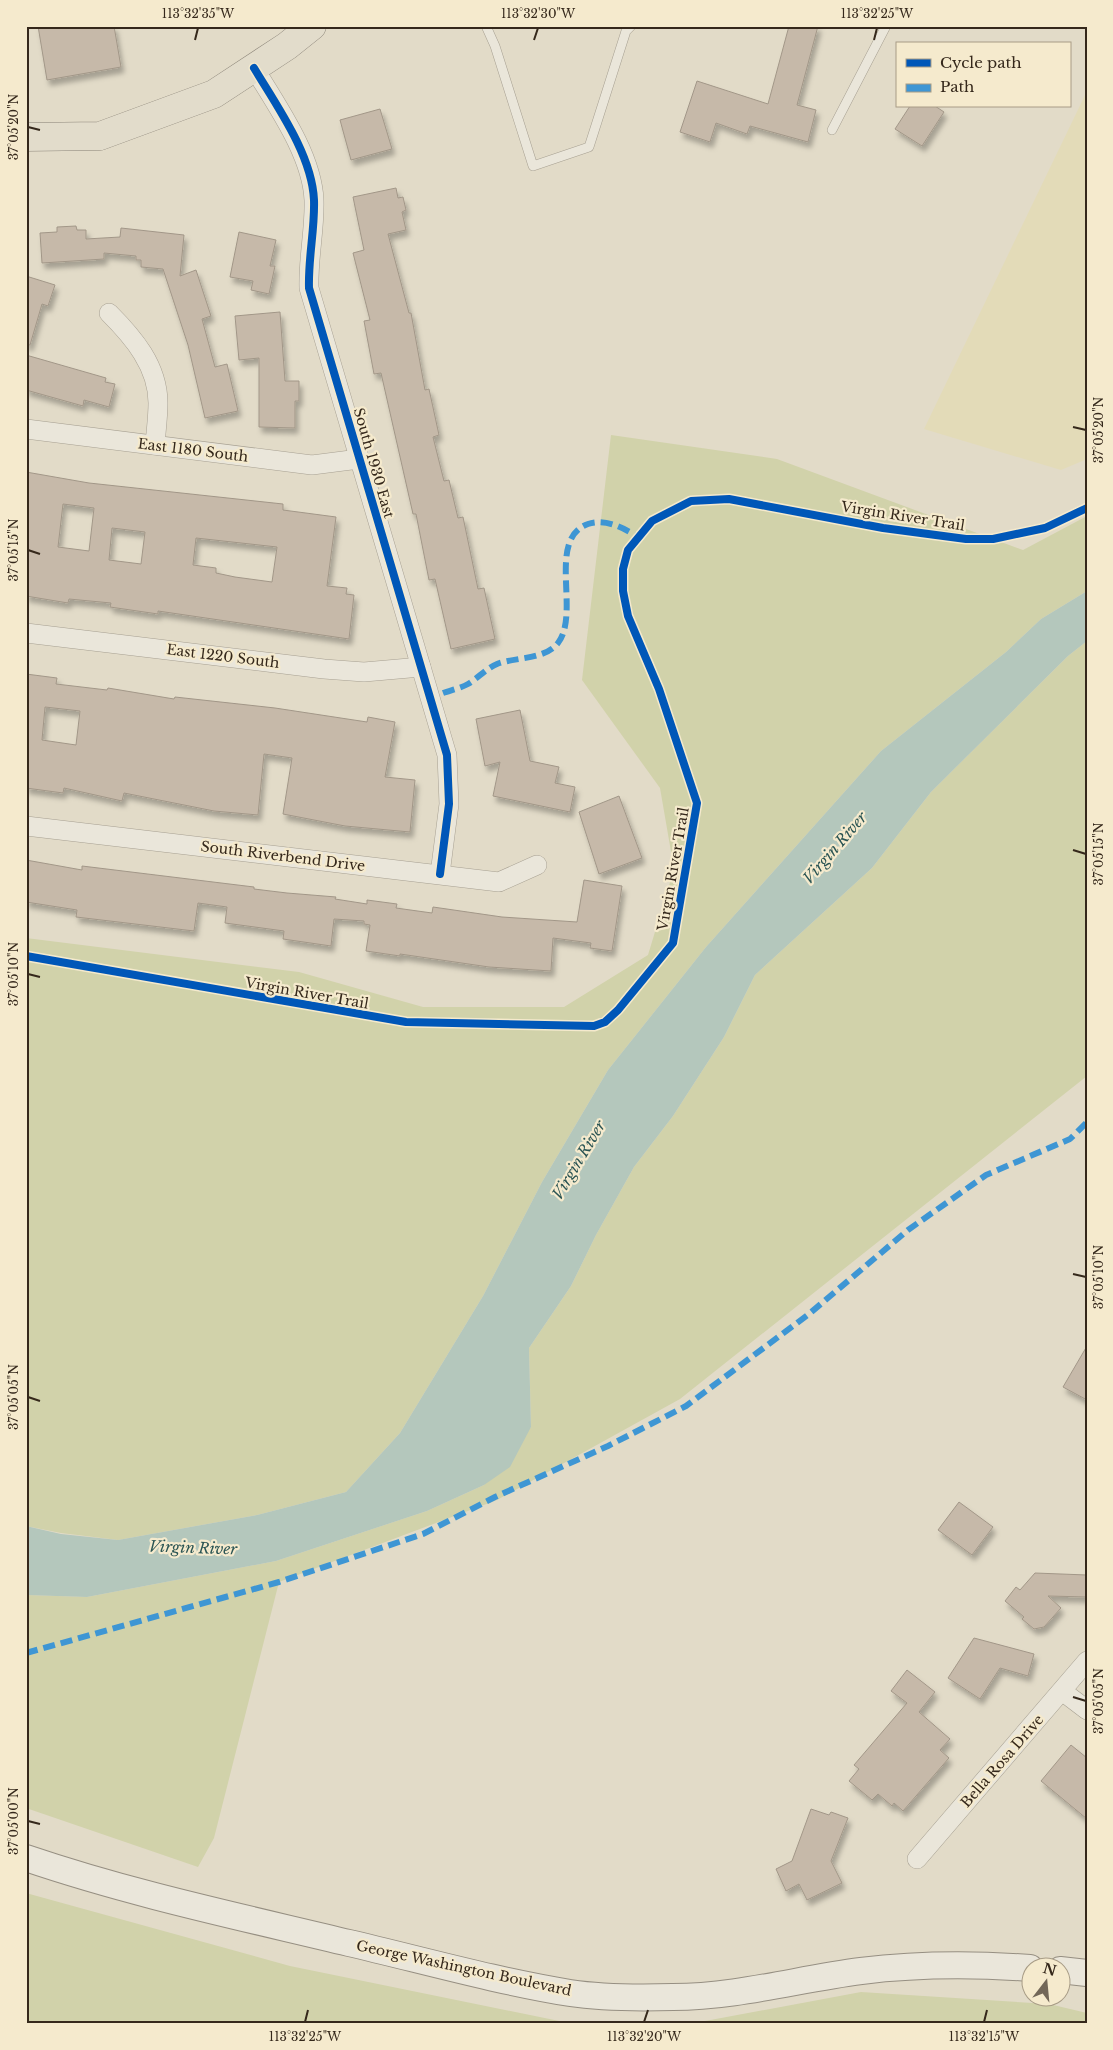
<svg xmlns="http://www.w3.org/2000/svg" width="1113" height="2050" font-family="'Libre Baskerville',serif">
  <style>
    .farmland { fill: #e3dbb8 }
    .green { fill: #d1d2aa }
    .water { fill: #b4c7bc }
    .building { fill: #c6b9a9; stroke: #a29788; fill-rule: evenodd; filter: url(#shadow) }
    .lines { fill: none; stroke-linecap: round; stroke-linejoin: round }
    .lane-casing { stroke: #a7a092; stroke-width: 10 }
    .street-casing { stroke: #a7a092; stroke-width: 20 }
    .secondary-casing { stroke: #968f82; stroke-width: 28 }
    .primary-casing { stroke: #8c8579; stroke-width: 29 }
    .lane { stroke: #eae6da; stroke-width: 9 }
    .street { stroke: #eae6da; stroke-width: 19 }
    .secondary { stroke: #eae6da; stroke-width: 26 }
    .primary { stroke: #e2dccb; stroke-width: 28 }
    .quiet { stroke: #3e96d4; stroke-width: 6; stroke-dasharray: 12 6; stroke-linecap: butt }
    .cycleway-casing { stroke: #f5eacd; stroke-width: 11 }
    .cycleway { stroke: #0057b8; stroke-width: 8 }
    .ticks { fill: none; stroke: #35281b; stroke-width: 2 }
    .labels { text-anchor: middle; stroke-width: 4.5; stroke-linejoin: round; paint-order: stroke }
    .street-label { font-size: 14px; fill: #35281b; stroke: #f5eacd }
    .water-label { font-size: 15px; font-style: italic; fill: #2a5453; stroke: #f5eacd }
    .neatline { fill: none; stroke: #35281b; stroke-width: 2 }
    .ticks-label { font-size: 12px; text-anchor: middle; fill: #35281b }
  </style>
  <defs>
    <filter id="shadow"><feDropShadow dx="3" dy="5.5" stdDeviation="2.5" flood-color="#0004"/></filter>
  </defs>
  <rect width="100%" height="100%" fill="#e2dbc8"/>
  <!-- farmland -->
  <polygon class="farmland" points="1087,91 1087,459 1061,470 924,429"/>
  <!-- green -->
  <g class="green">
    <polygon points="611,435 777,459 1023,550 1087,516 1087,591 1041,619 1006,652 881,751 706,947 608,1070 542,1182 483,1296 400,1433 346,1492 257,1515 118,1540 61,1533 26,1526 26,938 299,972 423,1007 564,1007 648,955 674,869 660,788 582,680"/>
    <polygon points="1087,641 1087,1076 680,1399 497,1500 279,1582 214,1838 198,1867 26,1808 26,1595 87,1597 276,1561 427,1511 484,1485 531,1427 529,1348 571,1286 596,1235 634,1167 673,1116 724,1037 755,975 872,868 931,792 1068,656"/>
    <polygon points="26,1893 290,1966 574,2024 26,2024"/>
    <polygon points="861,1992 1049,2004 1087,2013 1087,2024 689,2024"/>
  </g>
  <!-- water -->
  <polygon class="water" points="1087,591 1087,641 1068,656 931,792 872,868 755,975 724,1037 673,1116 634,1167 596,1235 571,1286 529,1348 531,1427 510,1467 484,1485 427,1511 276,1561 87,1597 26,1595 26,1526 61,1534 118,1540 257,1515 346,1492 400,1433 483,1296 542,1182 608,1070 706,947 881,751 1006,652 1041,619"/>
  <!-- building -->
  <g class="building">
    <polygon points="38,26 114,26 121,67 47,80"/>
    <polygon points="789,26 818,26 797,105 816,110 808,142 750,126 747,134 716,123 710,142 680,132 697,81 768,104"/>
    <polygon points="910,106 935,106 944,112 922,146 895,129"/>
    <polygon points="380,109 392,149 351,160 340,120"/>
    <polygon points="396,188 398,198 403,197 406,210 402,212 406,230 388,234 409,313 411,313 425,390 429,389 439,435 433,437 444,481 449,480 458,518 463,517 478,589 484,588 495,639 451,649 435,579 429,580 416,514 413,514 381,373 374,374 364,321 370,320 353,253 364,250 353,197"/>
    <polygon points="76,226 77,230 86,230 86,239 120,237 121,228 184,235 180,276 196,270 211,316 202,319 215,367 227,364 238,411 205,418 188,345 163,269 141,267 141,260 136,260 136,256 104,253 104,259 42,263 40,233 57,232 57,227"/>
    <polygon points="239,232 276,240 270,266 275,266 269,294 251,290 253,281 230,277"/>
    <polygon points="26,276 55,285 48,306 42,304 30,345 26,345"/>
    <polygon points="280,312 285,381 299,381 299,401 295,401 295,428 259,427 259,358 239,360 235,316"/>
    <polygon points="26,355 106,378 105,382 115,384 109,407 84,400 83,406 26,390"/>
    <path d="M26,472L89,483L283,504V510L336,517L327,586L347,588L346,594L354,595L349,639L158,611V614L110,607L111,603L69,599L68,603L26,596ZM63,504L94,508L89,551L58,547ZM112,528L145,532L141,564L109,560ZM196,538L277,547L272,582L235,577L216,573V568L193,565Z"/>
    <path d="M26,674L57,678L56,684L107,690L108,688L174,699L175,697L275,708L367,722L368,717L395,722L385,777L415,780L410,832L345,826L283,814L292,758L264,754L258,815L214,811L124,793L122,801L64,788L63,793L26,788ZM45,707L80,711L76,745L42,740Z"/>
    <polygon points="520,710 530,761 559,767 555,783 575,787 570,812 493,796 500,762 485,766 476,719"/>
    <polygon points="619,796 642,858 599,874 579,812"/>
    <polygon points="26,860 82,870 82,866 254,887 254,889 287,893 336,897 335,899 367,904 367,900 397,904 396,908 432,913 433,907 502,917 577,922 584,880 622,886 612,951 590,948 591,943 553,938 551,971 489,967 400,954 400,956 366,951 370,925 364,924 364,921 334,919 331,946 283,939 284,931 225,923 227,907 198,903 194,931 76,917 77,910 26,902"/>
    <polygon points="1087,1346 1087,1400 1063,1387"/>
    <polygon points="959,1502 993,1527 972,1555 938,1530"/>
    <polygon points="1035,1573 1087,1575 1087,1597 1048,1596 1061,1608 1044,1627 1034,1629 1022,1619 1024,1617 1005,1601 1016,1587 1020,1590"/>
    <polygon points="974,1638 1034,1654 1028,1676 1000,1668 980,1699 948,1678"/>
    <polygon points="907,1670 935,1692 919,1712 950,1739 940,1750 949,1758 903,1811 894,1803 892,1806 878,1794 872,1800 849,1781 859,1769 854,1765 907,1703 891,1691"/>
    <polygon points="1071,1745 1087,1758 1087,1819 1041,1781"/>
    <polygon points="811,1809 829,1815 831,1812 848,1818 831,1861 842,1883 807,1900 799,1884 786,1891 776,1869 792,1861"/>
  </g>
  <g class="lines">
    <!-- lane casing -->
    <g class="lane-casing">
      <g id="lane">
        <polyline points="486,26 495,46 533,166 589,147 626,31 631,26"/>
        <polyline points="832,130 886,26"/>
      </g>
    </g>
    <!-- street casing -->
    <g class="street-casing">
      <g id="street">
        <path d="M254,68C277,106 312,155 314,200C315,229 308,258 309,288L447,755L449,804L440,874"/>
        <path d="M109,313C133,337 158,366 158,403C158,417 156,431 155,445"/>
        <polyline points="26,429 312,465 359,459"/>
        <polyline points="26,633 324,669 364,672 421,667"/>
        <polyline points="26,826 499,882 537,865"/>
        <polyline points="1062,1691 1087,1710"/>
        <polyline points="917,1859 1087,1661"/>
      </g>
    </g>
    <!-- secondary casing -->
    <g class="secondary-casing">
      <g id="secondary">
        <path d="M26,1858C132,1894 241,1917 349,1943C422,1960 496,1981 570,1993C603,1998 639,1998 673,1997C737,1997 798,1979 861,1971C918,1964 974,1964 1030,1968"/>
        <polyline points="1060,1970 1087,1973"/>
      </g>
    </g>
    <!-- primary casing -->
    <g class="primary-casing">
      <polyline id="primary" points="26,137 100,136 214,94 287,46 312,26"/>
    </g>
    <!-- lane -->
    <use href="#lane" class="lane"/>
    <!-- street -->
    <use href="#street" class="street"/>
    <!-- secondary -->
    <use href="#secondary" class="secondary"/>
    <!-- primary -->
    <use href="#primary" class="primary"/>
    <!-- quiet -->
    <g class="quiet">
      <path d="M443,693C451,690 461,688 468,684C478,678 487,668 497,664C515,657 545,660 558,643C581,613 546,539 588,524C605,518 624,528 638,537"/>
      <polyline points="26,1653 279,1582 423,1534 495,1497 608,1446 686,1406 809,1314 908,1230 986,1175 1070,1139 1087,1122"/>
    </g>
    <!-- cycleway casing -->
    <g class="cycleway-casing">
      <g id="cycleway">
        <path d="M254,68C277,106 312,155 314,200C315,229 308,258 309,288L447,755L449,804L440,874"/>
        <polyline points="26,956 406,1022 594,1026 605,1022 618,1010 673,943 697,803 659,689 628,616 623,591 623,569 628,550 652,521 691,501 729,499 883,528 966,539 993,539 1045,528 1087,508"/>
      </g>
    </g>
    <!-- cycleway -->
    <use href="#cycleway" class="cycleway"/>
  </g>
  <!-- ticks -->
  <path class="ticks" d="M195,40L198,28M534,40L538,28M874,40L877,28M28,127L40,130M1073,427L1086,430M28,550L40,554M1073,850L1086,854M28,974L40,977M1073,1274L1086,1277M28,1397L40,1401M1073,1697L1086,1701M28,1821L40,1824M305,2022L308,2010M644,2022L648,2010M984,2022L987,2010"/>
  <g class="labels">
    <!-- street labels -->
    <g class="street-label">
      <text transform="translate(193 450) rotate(7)" y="5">East 1180 South</text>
      <text transform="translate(374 463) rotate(74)" y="5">South 1930 East</text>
      <text transform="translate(903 516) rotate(9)" y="5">Virgin River Trail</text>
      <text transform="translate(223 656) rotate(7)" y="5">East 1220 South</text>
      <text transform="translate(283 856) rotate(7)" y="5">South Riverbend Drive</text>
      <text transform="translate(673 869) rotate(-80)" y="5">Virgin River Trail</text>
      <text transform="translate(307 993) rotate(10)" y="5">Virgin River Trail</text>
      <text transform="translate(1002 1761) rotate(-49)" y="5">Bella Rosa Drive</text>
      <text transform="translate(464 1968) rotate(12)" y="5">George Washington Boulevard</text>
    </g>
    <!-- water labels -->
    <g class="water-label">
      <text transform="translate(835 848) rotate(-49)" y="5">Virgin River</text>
      <text transform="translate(579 1160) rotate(-59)" y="5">Virgin River</text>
      <text transform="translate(193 1548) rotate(2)" y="5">Virgin River</text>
    </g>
  </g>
  <!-- border -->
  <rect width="1113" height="2050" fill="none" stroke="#f5eacd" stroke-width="55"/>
  <!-- legend -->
  <rect x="896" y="42" width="175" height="65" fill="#f5eacd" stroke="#a89c86"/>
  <rect x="906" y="59" width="25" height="8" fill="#0057b8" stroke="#a89c86"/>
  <text x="940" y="68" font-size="15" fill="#35281b">Cycle path</text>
  <rect x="906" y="84" width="25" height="8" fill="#3e96d4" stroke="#a89c86"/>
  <text x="940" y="92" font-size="15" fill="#35281b">Path</text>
  <!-- north arrow -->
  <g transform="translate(1046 1982) rotate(16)"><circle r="24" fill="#f5eacd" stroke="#a89c86"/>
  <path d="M0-4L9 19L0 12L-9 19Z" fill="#726758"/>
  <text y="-8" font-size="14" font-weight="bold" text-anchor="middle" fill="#35281b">N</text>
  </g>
  <rect x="28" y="28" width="1058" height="1994" class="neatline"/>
  <g class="ticks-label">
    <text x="198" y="18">113°32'35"W</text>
    <text x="538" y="18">113°32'30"W</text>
    <text x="877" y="18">113°32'25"W</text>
    <text transform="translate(14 127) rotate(-90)" y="4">37°05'20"N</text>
    <text transform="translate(1099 430) rotate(-90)" y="4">37°05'20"N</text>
    <text transform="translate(14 550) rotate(-90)" y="4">37°05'15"N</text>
    <text transform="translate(1099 854) rotate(-90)" y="4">37°05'15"N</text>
    <text transform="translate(14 974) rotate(-90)" y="4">37°05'10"N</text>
    <text transform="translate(1099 1277) rotate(-90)" y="4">37°05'10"N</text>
    <text transform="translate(14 1397) rotate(-90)" y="4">37°05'05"N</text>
    <text transform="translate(1099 1701) rotate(-90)" y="4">37°05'05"N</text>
    <text transform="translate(14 1821) rotate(-90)" y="4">37°05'00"N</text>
    <text x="305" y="2041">113°32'25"W</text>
    <text x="644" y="2041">113°32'20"W</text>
    <text x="984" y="2041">113°32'15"W</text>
  </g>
</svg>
